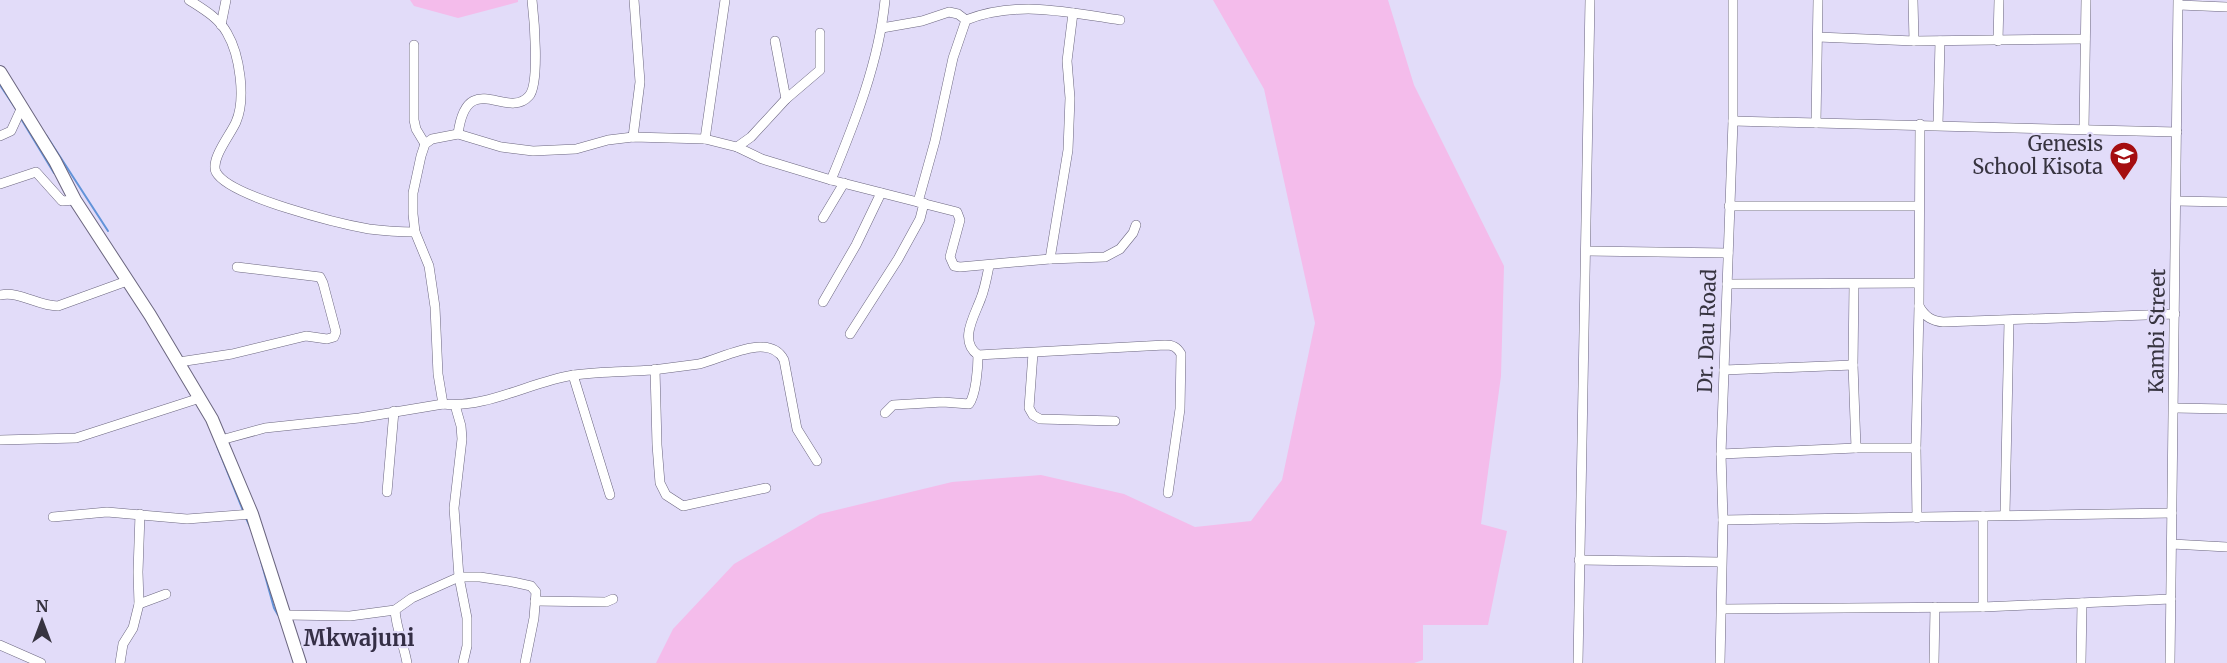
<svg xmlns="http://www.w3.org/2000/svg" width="2227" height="663" font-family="Merriweather,serif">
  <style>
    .green { fill: #f4bceb }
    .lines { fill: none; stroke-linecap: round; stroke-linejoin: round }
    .stream { stroke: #6293d9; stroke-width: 2 }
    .minor-casing { stroke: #6b667f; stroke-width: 10 }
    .secondary-casing { stroke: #6b667f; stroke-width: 14 }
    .minor { stroke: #fff; stroke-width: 9 }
    .secondary { stroke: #fff; stroke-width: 12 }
    .labels { text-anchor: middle; stroke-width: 4.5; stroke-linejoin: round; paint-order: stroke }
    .poi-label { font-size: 20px; fill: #373440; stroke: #e2dcf9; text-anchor: end }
    .street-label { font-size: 20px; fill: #373440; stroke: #e2dcf9 }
    .quarter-label { font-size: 22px; font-weight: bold; fill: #352f46; stroke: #e2dcf9 }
  </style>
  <rect width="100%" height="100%" fill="#e2dcf9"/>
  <!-- green -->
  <g class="green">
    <polygon points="410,0 518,0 518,2 458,18 414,6"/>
    <polygon points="1213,0 1388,0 1414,85 1504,266 1501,376 1481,524 1507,531 1488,625 1423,625 1423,660 1414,663 656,663 673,629 734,564 820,514 952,482 1041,475 1124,494 1195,527 1251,521 1282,480 1315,323 1264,89"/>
  </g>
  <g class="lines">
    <!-- stream -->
    <g class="stream">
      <polyline points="0,85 16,109"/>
      <polyline points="20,117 54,173"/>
      <polyline points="46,135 108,231"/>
      <polyline points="217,446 244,513"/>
      <polyline points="246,518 251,529"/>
      <polyline points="261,561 274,608 278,615"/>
    </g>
    <!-- minor casing -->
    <g class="minor-casing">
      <g id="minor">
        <path d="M189,0C203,9 219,18 227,33C240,55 246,99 236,122C231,134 210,159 216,172C229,197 341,224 369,229C385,231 400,232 415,232"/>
        <polyline points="1913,0 1914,41"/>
        <polyline points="2179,5 2227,7"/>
        <polyline points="221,25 226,0"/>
        <polyline points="882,28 922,21 949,12 958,14 966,20"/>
        <polyline points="1818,37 1914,41 2085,39"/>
        <polyline points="775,41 786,99"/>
        <polyline points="1998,41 1999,0"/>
        <polyline points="414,45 414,120 416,129 425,144"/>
        <polyline points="1733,121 2177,132"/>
        <polyline points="1816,123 1818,0"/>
        <path d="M1920,124L1919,306C1925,317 1932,321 1943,322L2175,314"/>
        <polyline points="1938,125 1940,41"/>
        <polyline points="2084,129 2086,0"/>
        <path d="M458,134C467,67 507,121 529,96C540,84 534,17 532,0"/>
        <polyline points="0,136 11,131 22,107"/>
        <polyline points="633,137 640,82 634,0"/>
        <polyline points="705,139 725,0"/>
        <polyline points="737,147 751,137 786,99 820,70 820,33"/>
        <path d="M831,180C855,122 879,62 885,0"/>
        <polyline points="0,184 36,172 62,201 75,200"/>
        <polyline points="2176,201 2227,202"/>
        <path d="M918,202L935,141L953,58L966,20C1017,0 1068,12 1120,20"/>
        <polyline points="1729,206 1919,206"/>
        <polyline points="823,218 844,183"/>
        <polyline points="1586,251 1728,253"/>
        <polyline points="1050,259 1068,150 1070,98 1067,61 1073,13"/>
        <path d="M989,266C987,276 985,288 981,298C975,315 958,341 978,355L1165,345C1173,345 1177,347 1181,354L1180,409L1168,493"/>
        <polyline points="1727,284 1918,283"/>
        <polyline points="1854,284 1853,365 1856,448"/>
        <path d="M0,295C21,291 37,306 58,306L127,281"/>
        <polyline points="823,302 856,245 881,193"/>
        <polyline points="850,334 898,259 920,219 924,203"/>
        <polyline points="1033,353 1029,408 1033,415 1040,419 1115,421"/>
        <polyline points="179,362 232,354 306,336 327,339 334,337 336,332 323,283 320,277 237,267"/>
        <polyline points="655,369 657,445 660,483 666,495 683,506 766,488"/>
        <polyline points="1724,370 1853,365"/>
        <polyline points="573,375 610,495"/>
        <polyline points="443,404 438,374 435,307 429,266 415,232 413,214 413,193 421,156 425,144 432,139 458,134 501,147 533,151 576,149 608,140 633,137 705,139 737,147 762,159 831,180 957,212 960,220 950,257 954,266 960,267 1050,259 1105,257 1120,249 1133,233 1136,225"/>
        <polyline points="455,405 461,426 462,439 454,508 459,577 467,618 467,646 463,663"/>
        <polyline points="2174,408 2227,409"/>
        <path d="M885,413L893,405L910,404L943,402L969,404C976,395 978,367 978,355"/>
        <polyline points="0,440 76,438 200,398"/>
        <path d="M221,440L265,428L359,418L443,404C486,409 532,381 574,375C601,371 627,372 653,370C669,368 684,366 699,364C722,359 769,331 784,360L797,429L817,461"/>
        <polyline points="1721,454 1856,448 1916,448"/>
        <polyline points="387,492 394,411"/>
        <polyline points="2005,514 2009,321"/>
        <polyline points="1983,516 1983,607"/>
        <polyline points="53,517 107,512 187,519 252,514"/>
        <polyline points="1917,518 1916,448 1919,306"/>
        <polyline points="1723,520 2172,513"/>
        <polyline points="2172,544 2227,547"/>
        <polyline points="1579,560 1721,562"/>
        <polyline points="535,601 606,602 613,599"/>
        <polyline points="139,604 166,594"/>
        <polyline points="1722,609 1983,607 2171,599"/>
        <path d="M395,610C396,628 404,645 407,663"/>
        <polyline points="286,615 350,616 395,610 412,598 459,577 480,577 513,582 531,586 536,592 534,618 525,663"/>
        <polyline points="0,645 41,663"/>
        <polyline points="120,663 123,644 133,628 139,604 138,572 140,514"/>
        <polyline points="1578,663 1590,0"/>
        <polyline points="1720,663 1723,520 1721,454 1733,121 1733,0"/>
        <polyline points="1934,663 1935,607"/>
        <polyline points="2081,663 2082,603"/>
        <polyline points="2170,663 2178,0"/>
      </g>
    </g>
    <!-- secondary casing -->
    <g class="secondary-casing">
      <polyline id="secondary" points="0,72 55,161 75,200 150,315 212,419 252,514 300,663"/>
    </g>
    <!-- minor -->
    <use href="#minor" class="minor"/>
    <!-- secondary -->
    <use href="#secondary" class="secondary"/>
  </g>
  <!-- icons -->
  <defs>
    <g id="school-pin" transform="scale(1.5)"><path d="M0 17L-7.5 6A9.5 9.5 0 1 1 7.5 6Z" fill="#a50e10" stroke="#e2dcf9"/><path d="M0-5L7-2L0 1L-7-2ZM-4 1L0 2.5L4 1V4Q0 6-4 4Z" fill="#fff"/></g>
  </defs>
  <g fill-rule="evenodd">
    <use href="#school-pin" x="2124" y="156"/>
  </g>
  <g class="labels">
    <!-- poi labels -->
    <g class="poi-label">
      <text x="2103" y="151">Genesis<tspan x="2103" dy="23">School Kisota</tspan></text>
    </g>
    <!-- street labels -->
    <g class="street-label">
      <text transform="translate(1707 331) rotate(-88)" y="7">Dr. Dau Road</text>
      <text transform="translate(2157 331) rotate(-89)" y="7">Kambi Street</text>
    </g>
    <!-- quarter labels -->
    <g class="quarter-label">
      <text x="359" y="646">Mkwajuni</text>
    </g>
  </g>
  <!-- north arrow -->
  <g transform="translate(42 621)" stroke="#e2dcf9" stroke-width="4.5" paint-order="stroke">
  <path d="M0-4.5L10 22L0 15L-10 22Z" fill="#373440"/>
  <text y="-9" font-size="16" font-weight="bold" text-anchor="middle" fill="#373440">N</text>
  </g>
</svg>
